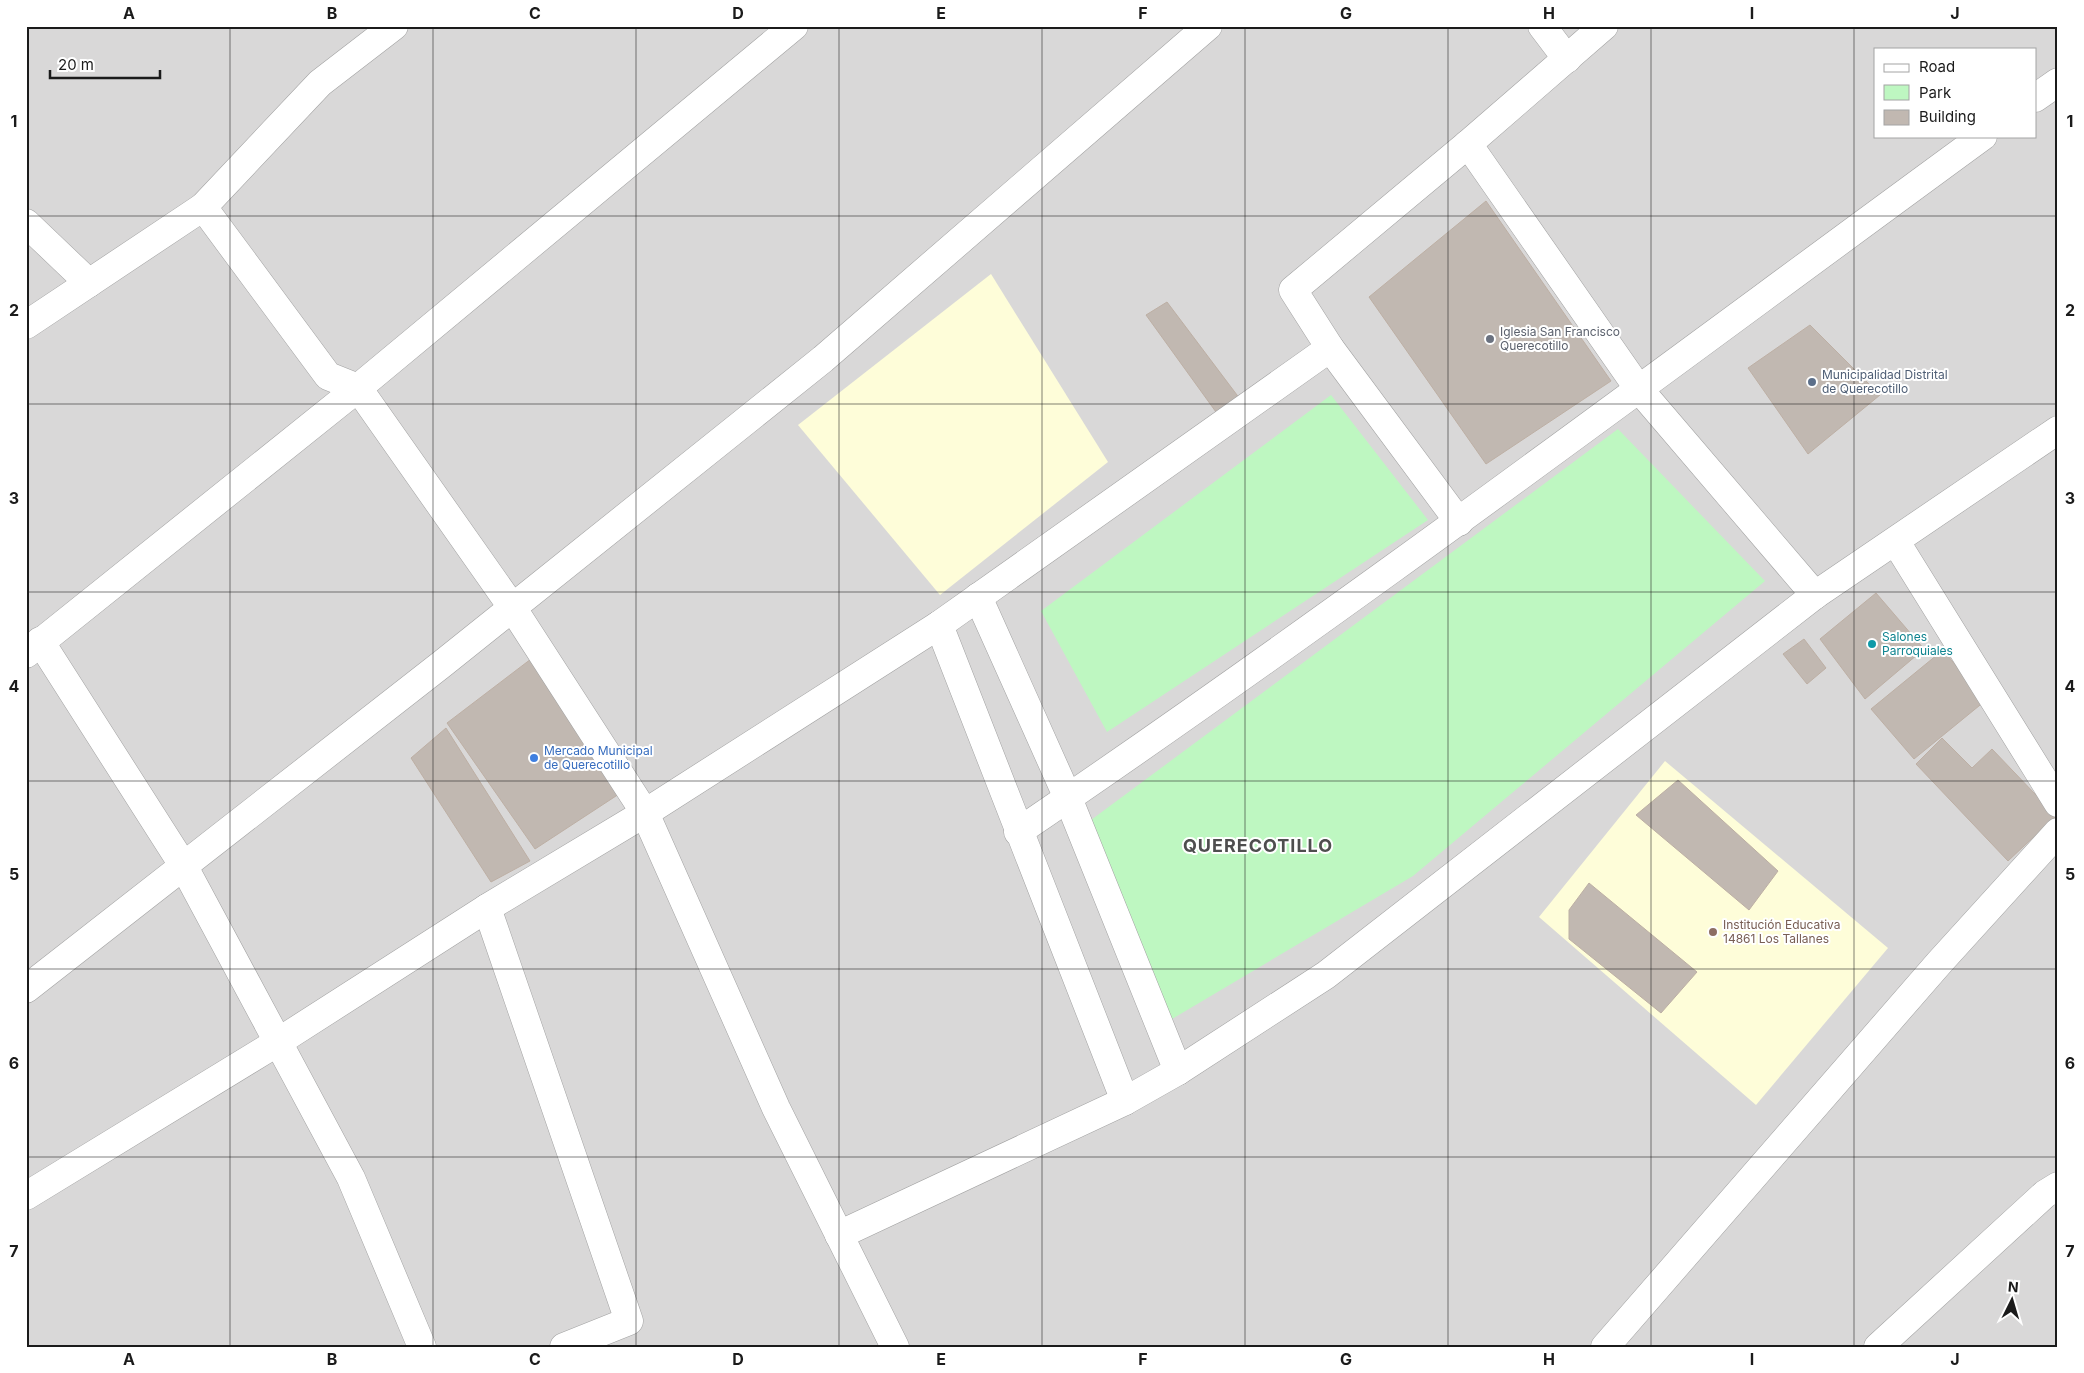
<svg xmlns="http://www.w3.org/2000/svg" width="2084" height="1373" font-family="Inter,sans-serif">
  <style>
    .residential { fill: #d9d8d8; fill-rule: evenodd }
    .education { fill: #fefdd9 }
    .park { fill: #bef7c1 }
    .building { fill: #c1b8b1; stroke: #bdafa4 }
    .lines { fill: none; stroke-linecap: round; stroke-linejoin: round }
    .minor-casing { stroke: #a2a2a2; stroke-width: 29 }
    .minor { stroke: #fff; stroke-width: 28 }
    .grid { fill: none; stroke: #1b1b1b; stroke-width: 1; stroke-opacity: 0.55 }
    .worship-dot { fill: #6b7280; stroke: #fff; stroke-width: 2 }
    .service-dot { fill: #5c6f8a; stroke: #fff; stroke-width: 2 }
    .culture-dot { fill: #0f9aa8; stroke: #fff; stroke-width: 2 }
    .shop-dot { fill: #3f7fe0; stroke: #fff; stroke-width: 2 }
    .education-dot { fill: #8d6e63; stroke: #fff; stroke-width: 2 }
    .labels { text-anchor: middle; stroke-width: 4; stroke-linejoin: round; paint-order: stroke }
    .worship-label { font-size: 12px; fill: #5b616d; stroke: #fff; text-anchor: start }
    .service-label { font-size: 12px; fill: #4e5e75; stroke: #fff; text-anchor: start }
    .culture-label { font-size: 12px; fill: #0d838f; stroke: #fff; text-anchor: start }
    .shop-label { font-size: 12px; fill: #366cbe; stroke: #fff; text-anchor: start }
    .education-label { font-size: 12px; fill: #785e54; stroke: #fff; text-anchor: start }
    .district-label { font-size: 18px; font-weight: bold; letter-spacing: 1px; fill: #4e4e4e; stroke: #fff }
    .neatline { fill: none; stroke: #1b1b1b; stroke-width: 2 }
    .grid-label { font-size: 16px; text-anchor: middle; font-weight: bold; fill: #1b1b1b }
  </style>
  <rect width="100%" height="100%" fill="#ece8e1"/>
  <!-- residential -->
  <path class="residential" d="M26,26H2058V1347H26ZM1875,49H2035V136H1875Z"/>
  <!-- education -->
  <g class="education">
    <polygon points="991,274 1108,462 940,595 798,425"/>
    <polygon points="1665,761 1888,948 1756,1105 1539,917"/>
  </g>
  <!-- park -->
  <g class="park">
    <polygon points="1331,395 1428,520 1107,732 1041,611"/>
    <polygon points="1618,429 1765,581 1413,876 1172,1019 1091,820"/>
  </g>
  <!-- building -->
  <g class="building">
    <polygon points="1486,201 1611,381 1486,464 1369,297"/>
    <polygon points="1167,302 1240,399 1216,412 1146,315"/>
    <polygon points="1810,325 1880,395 1808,454 1748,368"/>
    <polygon points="1876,593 1924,649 1865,699 1820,639"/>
    <polygon points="1804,639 1826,668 1807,684 1783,654"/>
    <polygon points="1943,650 1985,701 1914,759 1871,709"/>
    <polygon points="531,659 619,794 535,849 447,723"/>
    <polygon points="446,728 530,861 491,882 411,758"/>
    <polygon points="1942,738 1972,768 1992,749 2056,816 2008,861 1916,764"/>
    <polygon points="1678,780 1778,871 1749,910 1636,815"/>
    <polygon points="1589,883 1697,972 1661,1013 1569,939 1569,910"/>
  </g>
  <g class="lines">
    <!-- minor casing -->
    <g class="minor-casing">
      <g id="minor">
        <polyline points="1542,26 1567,59"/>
        <polyline points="2035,98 2058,82"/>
        <polyline points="1468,144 1638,388 1815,595"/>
        <polyline points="203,207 320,83 394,26"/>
        <polyline points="26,223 89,283"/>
        <polyline points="26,325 203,207 328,376 358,388 512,607 645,813 776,1108 895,1347"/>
        <polyline points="1459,522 1330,348 1293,290 1468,144 1604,26"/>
        <polyline points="1896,542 2058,803"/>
        <polyline points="978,597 1068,798 1178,1071"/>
        <polyline points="939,625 1125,1101"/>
        <polyline points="40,641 183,865 351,1178 422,1347"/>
        <polyline points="26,654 358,388 794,26"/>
        <path d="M1018,832C1346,609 1663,370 1983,136"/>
        <polyline points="487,908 629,1321 564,1347"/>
        <polyline points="26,989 442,664 823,359 1208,26"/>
        <polyline points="26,1196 278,1042 487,908 645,813 939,625 1330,348"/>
        <polyline points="839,1235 1125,1101 1178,1071 1326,975 1815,595 2058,430"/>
        <polyline points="1605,1347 1939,963 2058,832"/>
        <polyline points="1878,1347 2045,1194 2058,1186"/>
      </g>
    </g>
    <!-- minor -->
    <use href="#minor" class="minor"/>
  </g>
  <!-- grid -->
  <path class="grid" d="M230,26V1347M433,26V1347M636,26V1347M839,26V1347M1042,26V1347M1245,26V1347M1448,26V1347M1651,26V1347M1854,26V1347M26,216H2058M26,404H2058M26,592H2058M26,781H2058M26,969H2058M26,1157H2058"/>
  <!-- markers -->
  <circle class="worship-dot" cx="1490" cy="339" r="5"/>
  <circle class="service-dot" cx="1812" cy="382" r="5"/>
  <circle class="culture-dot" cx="1872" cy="644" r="5"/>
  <circle class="shop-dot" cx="534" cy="758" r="5"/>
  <circle class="education-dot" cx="1713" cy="932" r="5"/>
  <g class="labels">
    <!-- worship labels -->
    <g class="worship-label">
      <text x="1500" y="336">Iglesia San Francisco<tspan x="1500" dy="14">Querecotillo</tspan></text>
    </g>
    <!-- service labels -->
    <g class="service-label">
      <text x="1822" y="379">Municipalidad Distrital<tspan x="1822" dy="14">de Querecotillo</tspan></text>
    </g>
    <!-- culture labels -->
    <g class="culture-label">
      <text x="1882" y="641">Salones<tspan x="1882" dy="14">Parroquiales</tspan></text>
    </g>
    <!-- shop labels -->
    <g class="shop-label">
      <text x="544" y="755">Mercado Municipal<tspan x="544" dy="14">de Querecotillo</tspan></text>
    </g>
    <!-- education labels -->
    <g class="education-label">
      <text x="1723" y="929">Institución Educativa<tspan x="1723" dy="14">14861 Los Tallanes</tspan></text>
    </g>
    <!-- district labels -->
    <g class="district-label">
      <text x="1258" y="852">QUERECOTILLO</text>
    </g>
  </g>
  <!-- border -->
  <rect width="2084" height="1373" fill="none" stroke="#ffffff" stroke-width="55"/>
  <!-- legend -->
  <rect x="1874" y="48" width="162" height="90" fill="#ffffff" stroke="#a4a4a4"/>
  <rect x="1884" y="64" width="25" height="8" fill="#ffffff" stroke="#a4a4a4"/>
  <text x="1919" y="72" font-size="15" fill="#1b1b1b">Road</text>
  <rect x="1884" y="85" width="25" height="15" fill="#bef7c1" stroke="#a4a4a4"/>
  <text x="1919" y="98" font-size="15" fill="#1b1b1b">Park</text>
  <rect x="1884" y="110" width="25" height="15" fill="#c1b8b1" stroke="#a4a4a4"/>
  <text x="1919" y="122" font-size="15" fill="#1b1b1b">Building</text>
  <!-- north arrow -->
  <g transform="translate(2012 1300) rotate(5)" stroke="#ffffff" stroke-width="4" paint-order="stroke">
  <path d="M0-4L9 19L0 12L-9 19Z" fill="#1b1b1b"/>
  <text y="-8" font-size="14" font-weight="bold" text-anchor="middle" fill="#1b1b1b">N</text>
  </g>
  <!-- scale -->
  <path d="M50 70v8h110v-8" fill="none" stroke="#1b1b1b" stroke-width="2.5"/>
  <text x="58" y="70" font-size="15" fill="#1b1b1b" stroke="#ffffff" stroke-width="4" paint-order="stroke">20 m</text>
  <rect x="28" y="28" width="2028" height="1318" class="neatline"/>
  <g class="grid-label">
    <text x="129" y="19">A</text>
    <text x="332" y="19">B</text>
    <text x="535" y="19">C</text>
    <text x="738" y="19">D</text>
    <text x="941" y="19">E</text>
    <text x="1143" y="19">F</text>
    <text x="1346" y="19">G</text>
    <text x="1549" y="19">H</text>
    <text x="1752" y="19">I</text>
    <text x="1955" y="19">J</text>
    <text x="14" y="127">1</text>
    <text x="2070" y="127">1</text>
    <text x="14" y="316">2</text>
    <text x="2070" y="316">2</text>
    <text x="14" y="504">3</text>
    <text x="2070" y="504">3</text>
    <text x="14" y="692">4</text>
    <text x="2070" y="692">4</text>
    <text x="14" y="880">5</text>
    <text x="2070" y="880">5</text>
    <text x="14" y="1069">6</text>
    <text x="2070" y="1069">6</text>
    <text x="14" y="1257">7</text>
    <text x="2070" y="1257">7</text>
    <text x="129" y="1365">A</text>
    <text x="332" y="1365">B</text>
    <text x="535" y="1365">C</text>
    <text x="738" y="1365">D</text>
    <text x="941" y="1365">E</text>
    <text x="1143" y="1365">F</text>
    <text x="1346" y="1365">G</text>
    <text x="1549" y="1365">H</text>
    <text x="1752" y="1365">I</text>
    <text x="1955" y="1365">J</text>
  </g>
</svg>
